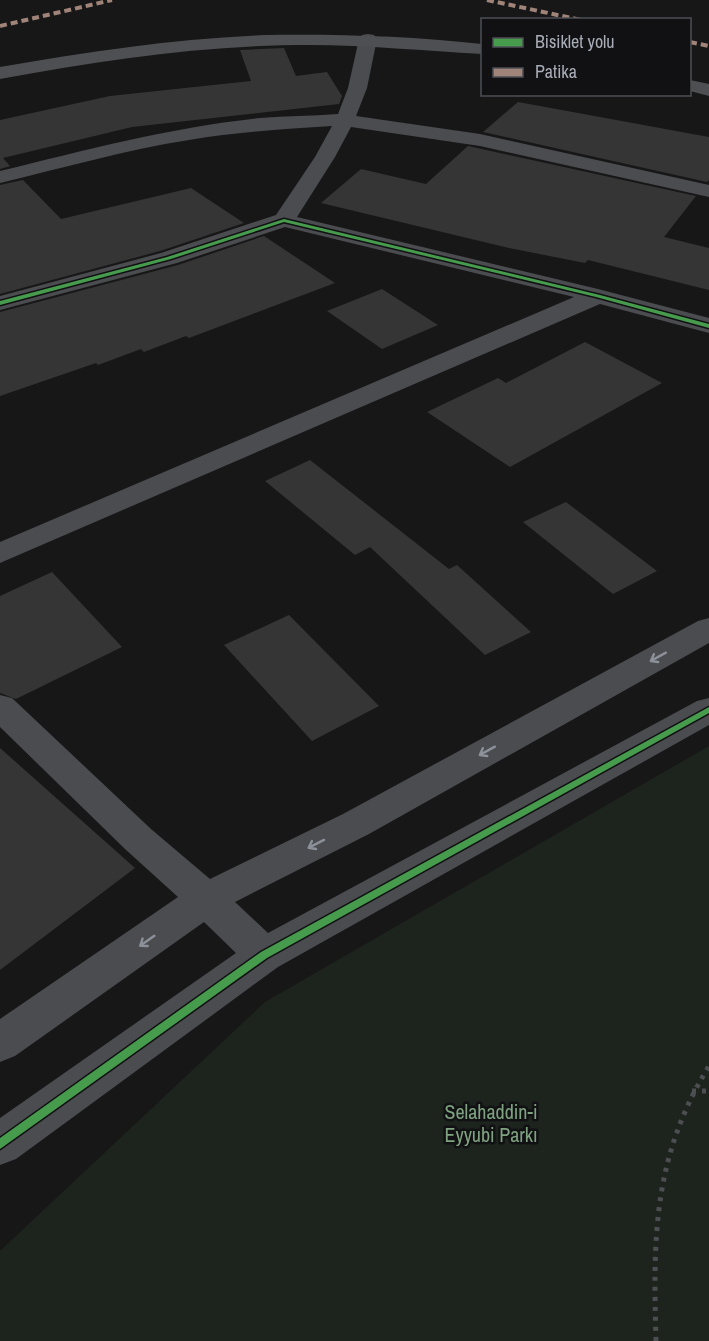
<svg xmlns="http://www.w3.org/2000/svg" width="709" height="1341" font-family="'Archivo Narrow',sans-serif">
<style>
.green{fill:#1d241e}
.building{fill:#353536}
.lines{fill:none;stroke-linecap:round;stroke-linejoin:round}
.path{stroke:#4d4e52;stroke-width:5;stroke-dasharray:4 6;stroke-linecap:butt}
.minor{fill:#4b4c50;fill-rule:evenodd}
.major{fill:#4d4f52;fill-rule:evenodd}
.quiet{stroke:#a18479;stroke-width:4;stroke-dasharray:7 4;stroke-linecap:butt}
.cycleway-casing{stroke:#111113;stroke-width:3}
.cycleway{fill:#469c4c;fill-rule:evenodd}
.oneway{stroke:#8c9099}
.labels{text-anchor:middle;stroke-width:5;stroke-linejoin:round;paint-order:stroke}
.near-park-label{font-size:20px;fill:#7fa381;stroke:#111113}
</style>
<rect width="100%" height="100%" fill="#171717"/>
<path class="green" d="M709,746V1341H0V1251L265,1002Z"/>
<path class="building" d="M284,48L296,76L327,72L342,96L339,104L132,127L3,158L10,166L0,169V120L110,96L251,81L240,50Z
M518,102L709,137V180L707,182L483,132Z
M468,146L696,196L664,237L709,248V290L588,260L585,263L509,248L321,203L361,169L426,184Z
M23,180L61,219L191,188L244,223L160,251L0,294V185Z
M264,236L335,283L189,338L186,336L144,352L141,349L98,365L96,363L0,396V312L178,265Z
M382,289L438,325L382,349L327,311Z
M585,342L662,383L510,467L427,412L498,378L506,383Z
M310,460L449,569L457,565L531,632L485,655L370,547L355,555L265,481Z
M566,502L657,571L613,594L523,522Z
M52,572L122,647L16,699L0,693V596Z
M289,615L379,706L312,741L224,645Z
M0,748L135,868L0,970Z"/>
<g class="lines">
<path class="path" d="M692,1091H709
M656,1341C653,1238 653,1157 709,1066"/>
<path class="minor" d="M368,34L374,35L377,39L367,88L356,116L480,134L709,185V197L480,146L351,127L335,157L297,217L598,289L709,318V333L600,304L0,563V542L574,297L285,227L177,263L0,310V296L161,253L276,215L315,157L332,126C284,129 237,132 189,140C125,150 63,168 0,183V171C86,150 172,127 260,118C286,116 312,116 338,114L348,88L359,39L362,35Z
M709,618V643L369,834L235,902L268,933L697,701L709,698V725L278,967L16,1159L0,1165V1118L236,953L204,922L15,1056L0,1062V1019L178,897L125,849L0,727V695L12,698L151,829L210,879L343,814L698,621Z"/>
<path class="major" d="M265,35C338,34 410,36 482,44V54C425,51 367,45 309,45C202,45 104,60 0,79V67C91,51 173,39 265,35Z
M690,80L709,84V96L690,91Z"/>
<path class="quiet" d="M487,0L581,20
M0,26L112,0
M690,42L709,46"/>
<g class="cycleway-casing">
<path id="cycleway" d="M284,219L600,295L709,324V328L596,297L284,222L171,259L0,305V301L167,257Z
M709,707V713L267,958L0,1149V1138L261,952Z"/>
</g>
<use href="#cycleway" class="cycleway"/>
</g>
<defs><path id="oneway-shaft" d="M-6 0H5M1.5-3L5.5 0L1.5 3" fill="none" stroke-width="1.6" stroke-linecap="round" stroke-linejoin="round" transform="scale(1.5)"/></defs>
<g class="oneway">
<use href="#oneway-shaft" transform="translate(658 657) rotate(151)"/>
<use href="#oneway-shaft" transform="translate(487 751) rotate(151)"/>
<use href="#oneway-shaft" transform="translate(316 844) rotate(153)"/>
<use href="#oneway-shaft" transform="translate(147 941) rotate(145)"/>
</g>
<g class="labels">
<g class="near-park-label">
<text x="491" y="1119">Selahaddin-i<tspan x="491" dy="23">Eyyubi Parkı</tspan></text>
</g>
</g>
<rect x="481" y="18" width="210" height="78" fill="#111113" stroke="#4d4f55" stroke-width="1.5"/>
<rect x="493" y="38" width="30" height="9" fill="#469c4c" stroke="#4d4f55" stroke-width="1.5"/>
<text x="535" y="48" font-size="18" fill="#a8adb8">Bisiklet yolu</text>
<rect x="493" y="68" width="30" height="9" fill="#a18479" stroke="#4d4f55" stroke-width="1.5"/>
<text x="535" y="78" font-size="18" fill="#a8adb8">Patika</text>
</svg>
